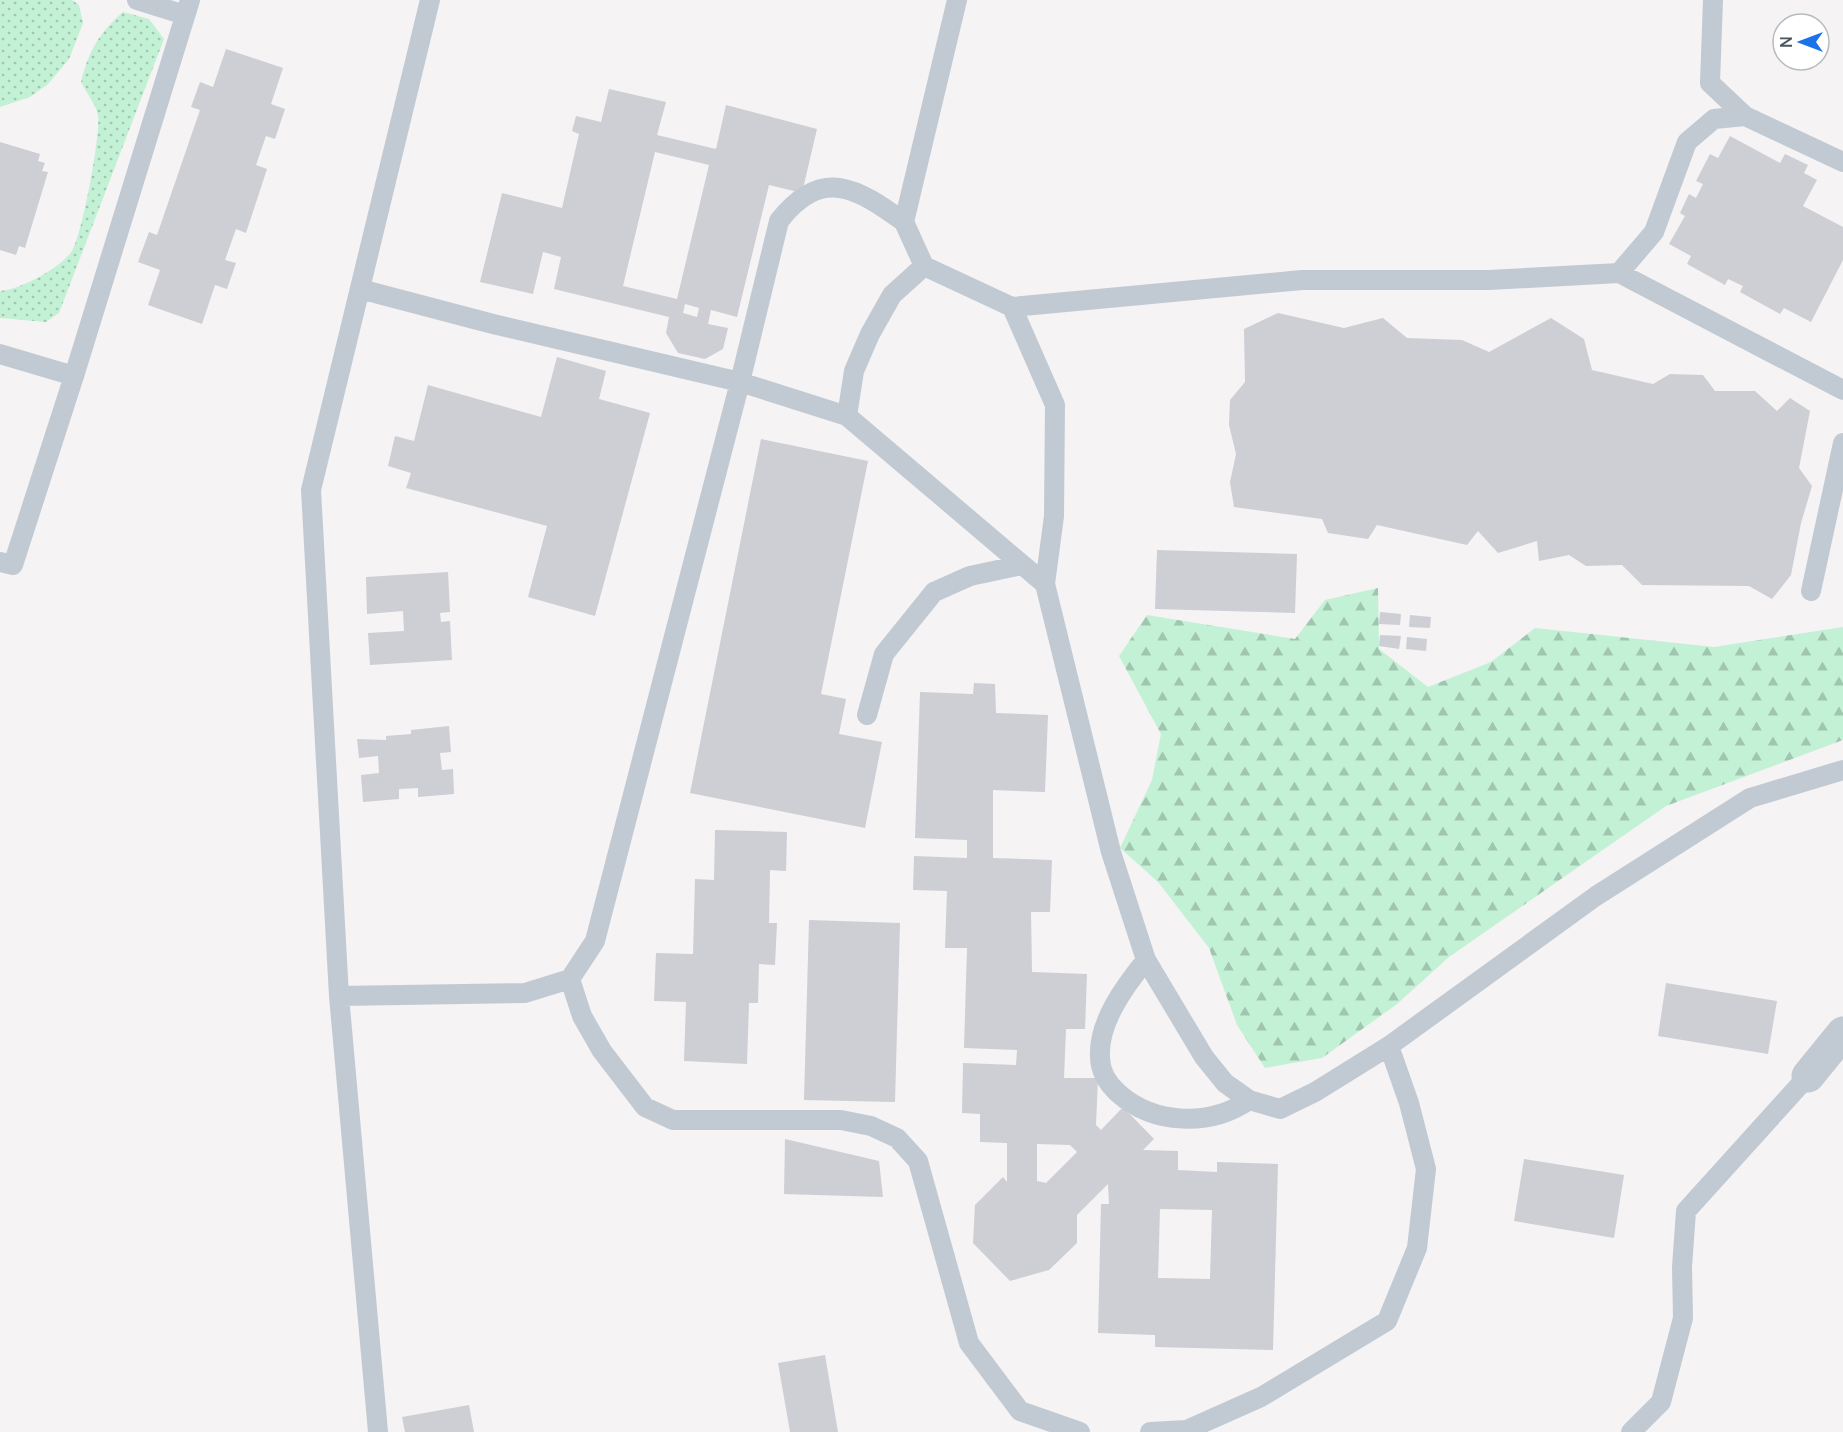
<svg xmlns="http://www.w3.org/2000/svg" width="1843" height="1432" font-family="Manrope,sans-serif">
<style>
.grass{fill:url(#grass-dots)}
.forest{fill:url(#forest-firs)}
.building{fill:#cdcfd5;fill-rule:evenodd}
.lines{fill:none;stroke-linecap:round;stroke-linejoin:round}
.lane{stroke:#c1cad2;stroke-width:20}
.street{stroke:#c1cad2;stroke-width:33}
</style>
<defs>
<pattern id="grass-dots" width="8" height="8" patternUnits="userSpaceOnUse" patternTransform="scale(1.5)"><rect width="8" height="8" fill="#c3f1d5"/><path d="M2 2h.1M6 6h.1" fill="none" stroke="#a0c6b0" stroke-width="1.8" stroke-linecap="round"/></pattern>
<pattern id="forest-firs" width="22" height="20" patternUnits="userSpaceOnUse" patternTransform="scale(1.5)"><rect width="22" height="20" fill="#c3f1d5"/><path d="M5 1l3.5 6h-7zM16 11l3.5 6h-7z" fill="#a0c6b0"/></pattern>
</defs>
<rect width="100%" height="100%" fill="#f5f3f3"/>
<path class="grass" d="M0,0H72L79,5L83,23L69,59L48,84L30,97L0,107Z
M123,12L149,19L164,39L59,313L46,322L0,318V291C19,290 61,268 72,251C82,236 101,134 98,115C96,105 86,92 81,82C89,51 98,34 123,12Z"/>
<path class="forest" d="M1378,588L1379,649L1428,687L1491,662L1535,628L1714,647L1843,627V740L1666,806L1449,957L1397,1004L1322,1058L1265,1068L1237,1025L1209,948L1158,882L1120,848L1152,780L1161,734L1119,656L1147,615L1295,639L1325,600Z"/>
<path class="building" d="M226,49L283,68L271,104L285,109L275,139L266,136L256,165L267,169L246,233L236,229L225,260L236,263L227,289L215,285L202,324L148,305L160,270L138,262L149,232L157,235L200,110L191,107L200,82L213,87Z
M609,89L666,102L657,135L716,149L726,105L817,129L802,193L769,185L737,317L711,310L708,324L728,328L723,349L705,359L678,353L666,333L669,317L554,289L561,257L543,252L533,294L480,282L502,193L562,208L579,134L572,131L576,116L601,122ZM655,152L709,165L677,299L623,286ZM685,304L699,308L697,317L683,313Z
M1730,136L1780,163L1785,154L1808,165L1804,173L1817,180L1803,206L1843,227V260L1811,322L1784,308L1780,314L1740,292L1743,286L1728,279L1725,285L1687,264L1691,256L1669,244L1685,216L1680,213L1689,194L1696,198L1703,184L1696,181L1710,154L1718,158Z
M0,142L40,154L38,161L45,163L42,171L48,172L25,248L19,246L16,255L0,250Z
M1278,313L1344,328L1383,318L1407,338L1462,340L1489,352L1551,318L1584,339L1592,370L1653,384L1670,374L1703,375L1715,391H1755L1777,411L1790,398L1810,411L1799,468L1812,486L1801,523L1791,575L1772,599L1749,586L1642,585L1622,565L1586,566L1569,555L1539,561L1537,541L1498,553L1478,531L1467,545L1377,525L1368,539L1328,533L1322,519L1234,507L1230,482L1236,454L1229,425L1230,400L1245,382L1244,329Z
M557,357L606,371L599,399L650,413L595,616L528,597L547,526L406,488L411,473L388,466L395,436L414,441L428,385L541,417Z
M761,439L868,461L821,694L846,699L839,734L882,742L865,828L690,793Z
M1157,550L1297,554L1295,613L1155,609Z
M448,572L450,612L440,613L441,622L450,621L452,660L370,665L368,633L404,631L403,611L367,614L366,577Z
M1380,612L1401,614L1400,625L1379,624Z
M1410,615L1431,617L1430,628L1409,627Z
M1380,635L1401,636L1399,649L1379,646Z
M1407,637L1427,639L1426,651L1406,649Z
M974,683L995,684L996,713L1048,715L1045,792L993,790V858L1052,860L1050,912H1031L1032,972L1087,974L1085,1029H1066L1064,1078H1098L1096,1125L1101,1130L1123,1107L1154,1139L1143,1150L1178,1151V1170L1217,1172V1162L1278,1164L1273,1350L1155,1347V1335L1098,1333L1101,1204H1109L1108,1184L1077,1215V1243L1049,1270L1010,1281L973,1243L975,1205L1003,1177L1007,1182V1143L980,1142V1114L962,1113L963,1063L1016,1065L1017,1050L964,1048L967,948H945L947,891L913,890L914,856L967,858V840L915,838L920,692L973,694ZM1037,1144L1070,1145L1077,1152L1046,1183L1037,1181ZM1160,1209L1212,1210L1210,1279L1158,1278Z
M449,726L451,752L440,753L442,770L453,769L454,794L418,797V788L399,789V799L363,802L361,775L379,773L378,756L359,758L357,739L386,740V736L411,734V730Z
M715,830L787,832L786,871L770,870L769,923H777L775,965L759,964L758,1003H749L747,1064L684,1061L686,1002L654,1001L656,953L693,954L695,879L714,880Z
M809,920L900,923L895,1102L804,1100Z
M1666,983L1777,1001L1768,1054L1658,1036Z
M785,1139L879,1161L883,1197L784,1194Z
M1524,1159L1624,1175L1614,1238L1514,1221Z
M825,1355L838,1432H790L778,1363Z
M469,1405L474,1432H405L402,1417Z"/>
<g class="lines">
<path class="lane" d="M137,0L185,15
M957,0L904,222L924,266L1012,307L1055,405L1054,516L1045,584
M1713,0L1710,83L1745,116
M1619,273L1654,232L1687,142L1714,119L1745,116L1843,162
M360,289L493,324L740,382L847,416L1045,584L1111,852L1146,960L1204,1057L1225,1083L1249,1100L1280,1109L1315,1092L1389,1046L1596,896L1750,798L1843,770
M1012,307L1302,280H1489L1619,273L1843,390
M0,354L74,376L190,0
M847,416L854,371L870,334L892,295L924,266
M0,562L13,565L74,376
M1811,591L1843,443
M867,715L884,654L934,592L970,576L1022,565
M1146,960C1125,986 1098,1022 1100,1057C1100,1071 1108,1084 1118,1093C1154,1125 1210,1127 1249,1100
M570,979L582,1016L602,1051L645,1107L673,1120H841L871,1126L897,1138L918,1161L969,1343L1020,1411L1080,1432
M339,996L311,490L430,0
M378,1432L339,996L525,993L570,979L595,941L740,382L779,221C822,166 857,188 904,222
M1150,1432L1187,1430L1261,1397L1387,1321L1417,1248L1426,1169L1409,1103L1389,1046
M1631,1432L1661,1402L1683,1318L1682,1267L1686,1211L1808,1076"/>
<path class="street" d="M1808,1076L1843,1033"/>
</g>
<g transform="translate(1801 42) rotate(270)"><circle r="28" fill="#ffffff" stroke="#b7bbc0" stroke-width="1.5"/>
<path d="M0-4.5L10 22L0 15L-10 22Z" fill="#1a73e8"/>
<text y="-9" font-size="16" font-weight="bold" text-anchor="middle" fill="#4a5661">N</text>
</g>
</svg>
